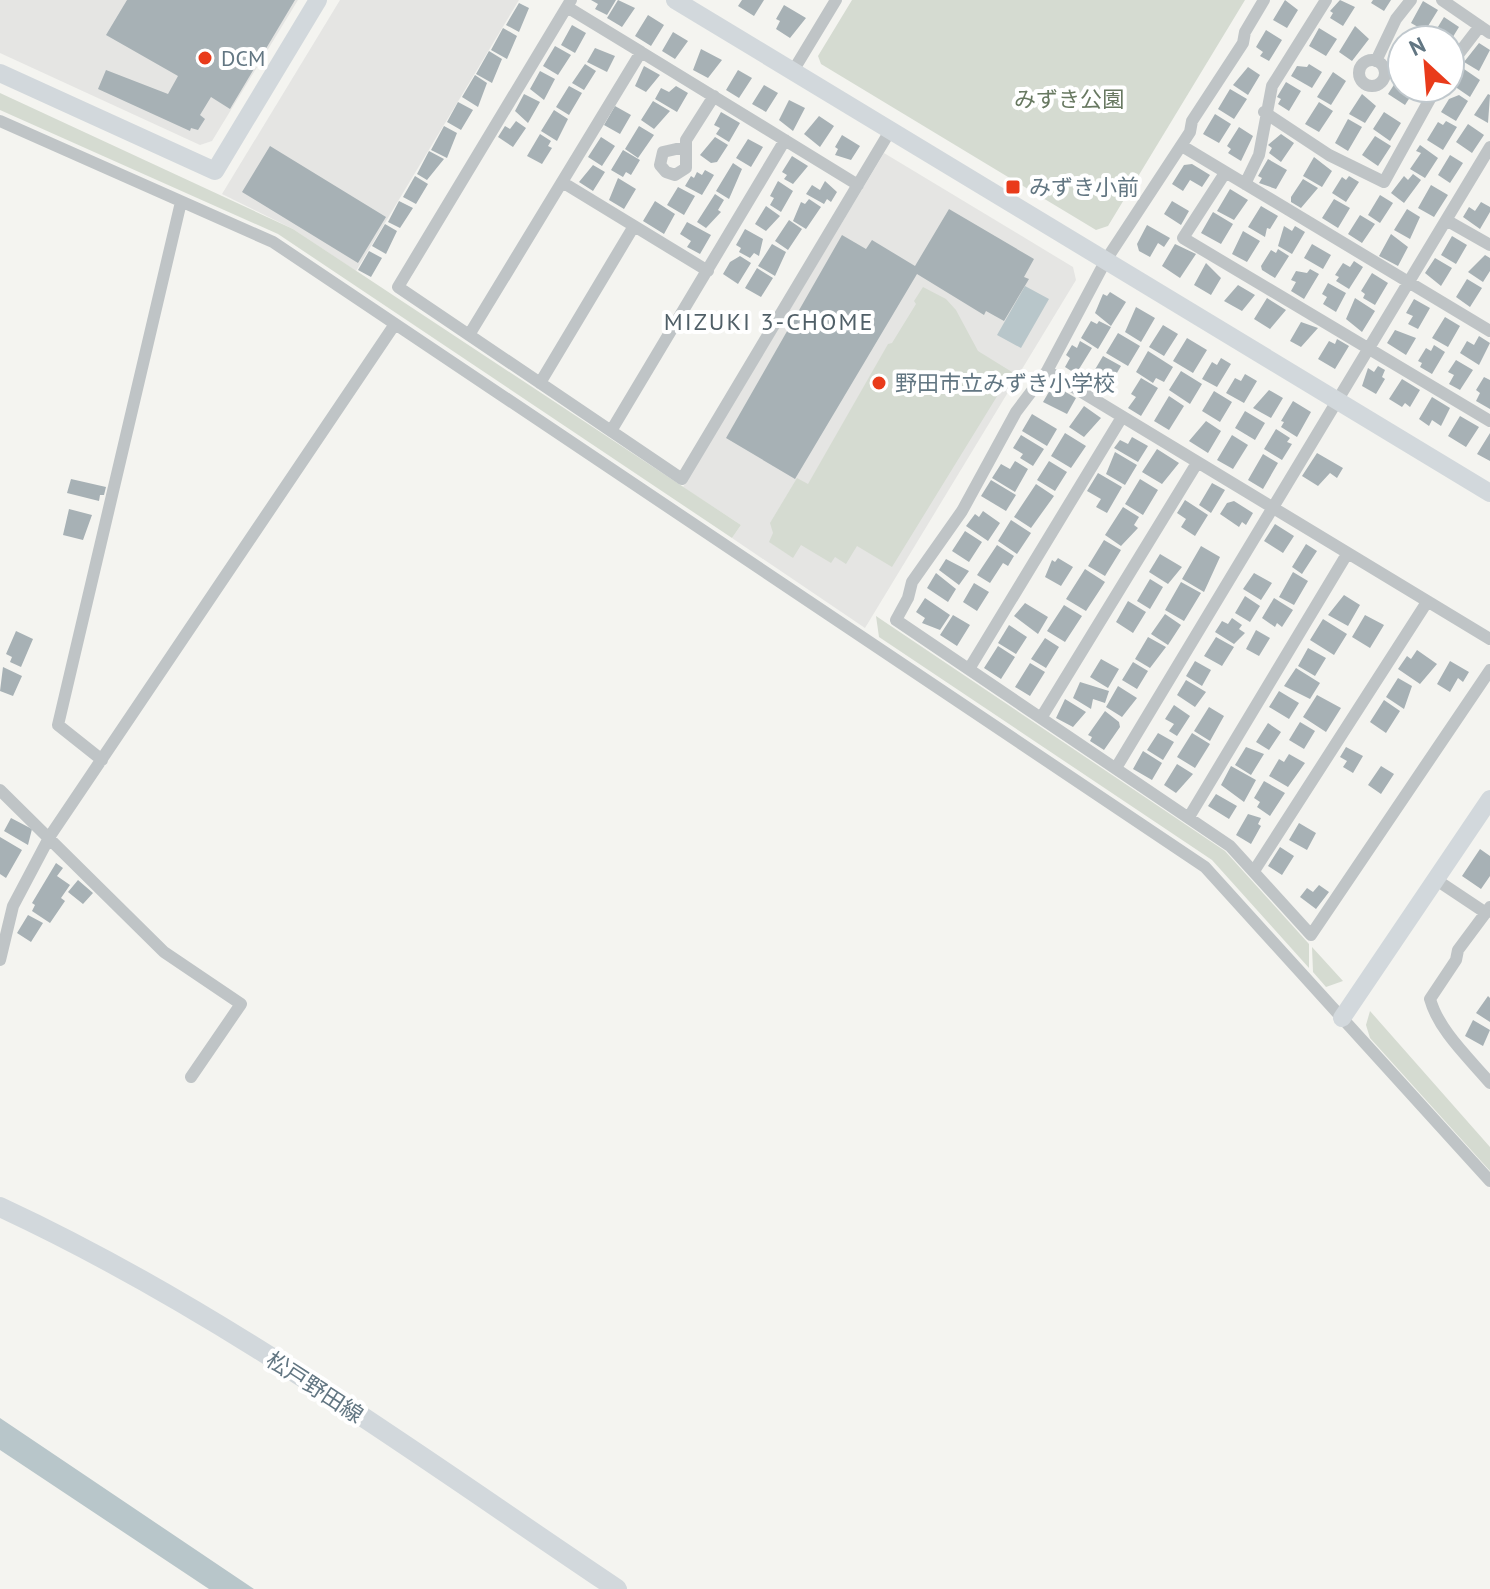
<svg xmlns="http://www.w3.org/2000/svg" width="1490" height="1589" font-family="'PT Sans','Noto Sans JP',sans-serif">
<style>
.built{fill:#e5e5e3}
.green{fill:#d5dbd1}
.water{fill:#b8c6ca}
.building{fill:#a7b1b5}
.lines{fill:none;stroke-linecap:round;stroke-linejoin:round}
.street{stroke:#bfc4c6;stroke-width:12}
.secondary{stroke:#d2d8dc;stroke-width:18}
.primary{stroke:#d2d8dc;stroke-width:20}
.poi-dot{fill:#e93b1b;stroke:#fff;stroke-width:3}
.labels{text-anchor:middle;stroke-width:8;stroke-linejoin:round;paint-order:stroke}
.poi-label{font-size:22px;fill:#627682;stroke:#fff;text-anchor:start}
.park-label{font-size:22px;fill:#687961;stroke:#fff}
.street-label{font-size:22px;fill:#627682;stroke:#fff}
.neighbourhood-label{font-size:24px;letter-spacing:2px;fill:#505f67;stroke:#fff}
</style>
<rect width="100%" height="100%" fill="#f4f4f0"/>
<path class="built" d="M0,0H298L212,141L200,145L0,53Z
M340,0H519L356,271L293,229L222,194Z
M884,153L1073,267L1076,280L865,628L732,538L741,525L683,487Z"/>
<path class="green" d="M852,0H1245L1108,226L1096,230L821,64L818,56Z
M0,93L293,229L741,525L732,538L278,234L0,110Z
M923,287L946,299L956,310L978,351L1012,372L892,567L857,546L846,564L835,557L831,563L801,545L793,558L769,542L773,533L770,523L797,478L808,484L888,344L892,343L916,304L914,301Z
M876,616L1225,851L1309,944V968L1212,860L879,637Z
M1312,947L1343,981L1326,987L1313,972Z
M1370,1011L1490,1147V1171L1370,1038L1366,1025Z"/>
<path class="water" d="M1025,286L1049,299L1021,348L997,335Z
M0,1418L254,1589H209L0,1450Z"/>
<path class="building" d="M127,0H295L230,109L211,97L200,115L205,119L198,130L191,128L190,131L98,89L106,70L168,94L178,76L106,35Z
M591,0H616L607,15L595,9L598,4Z
M618,0L635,8L622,27L607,18Z
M742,0H764L754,16L738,6Z
M1285,0L1298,10L1287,28L1273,20Z
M1340,0L1355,7L1343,26L1330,18L1333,13L1330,11Z
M1373,0H1391L1384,11L1371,3Z
M1423,1L1438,10L1425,31L1411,23Z
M519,3L529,8L519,32L506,25Z
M784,5L806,18L790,38L776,29L780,21L776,19Z
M648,15L664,25L651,46L635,36Z
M1444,17L1459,27L1451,40L1433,35Z
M572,25L586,33L575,53L561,45Z
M1355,26L1369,39L1352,61L1339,52Z
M503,28L517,36L507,59L491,50Z
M1319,28L1337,39L1326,56L1309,46Z
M1266,30L1282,40L1269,61L1260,56L1263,52L1256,47Z
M673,32L688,41L675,59L662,51Z
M1400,36L1406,40H1402V64L1391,58Z
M1479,43L1490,50L1479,71L1464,62Z
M555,46L571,55L558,75L543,66Z
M595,48L615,56L607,72L587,62Z
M701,49L722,60L708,78L693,70Z
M489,51L502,59L492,83L476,74Z
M585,64L596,71L584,90L572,83Z
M1309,64L1322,72L1312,88L1291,76L1297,66L1307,67Z
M644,66L660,75L646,92L635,86Z
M1248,67L1260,75L1248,95L1233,85Z
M1464,69L1480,80L1470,97L1454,86Z
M738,70L752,78L739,98L726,90Z
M540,71L555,79L544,100L530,89Z
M1333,72L1346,81L1331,105L1317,97Z
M475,75L487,83L478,107L462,97Z
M1399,77L1402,88H1416L1405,105L1388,94Z
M1286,82L1301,91L1289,111L1278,104L1281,99L1277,97Z
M764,85L778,93L766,112L752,104Z
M569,86L582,93L569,115L556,107Z
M676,86L688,93L677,112L655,99L661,88L669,92Z
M1230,89L1247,99L1234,119L1218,109Z
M524,94L540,102L528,123L515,111Z
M1362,94L1376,106L1365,123L1349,114Z
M1488,94L1490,95L1488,123L1474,115Z
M1459,95L1468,101L1456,121L1441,112L1449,99Z
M789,100L805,108L793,131L779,120Z
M653,101L670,111L654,129L641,120Z
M458,102L473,110L461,130L447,122Z
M1319,102L1333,111L1319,132L1305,124Z
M615,106L631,115L620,134L604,125Z
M554,110L568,119L557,141L541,131Z
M721,112L740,123L729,142L716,134L720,128L714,125Z
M1384,112L1401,123L1390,141L1373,129Z
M1215,114L1231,124L1219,143L1203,134Z
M819,116L834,126L820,147L804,134Z
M1348,119L1362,127L1348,151L1335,143Z
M516,121L526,128L513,147L498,137L505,126L510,129Z
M1446,121L1457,127L1443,150L1427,140L1438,122L1443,125Z
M1468,124L1484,135L1472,153L1456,142Z
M444,126L457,133L447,158L431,150Z
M639,126L654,135L638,158L625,149Z
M1239,127L1253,136L1241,161L1228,153L1231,149L1227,146Z
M540,134L551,141L548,146L552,148L542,164L527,156Z
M1281,134L1294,143L1281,162L1269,153L1272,148L1268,145Z
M842,135L860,146L851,160L835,155L838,149L835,147Z
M1375,136L1391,146L1378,166L1362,155Z
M601,137L615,146L602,166L588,157Z
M715,137L728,145L717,162L711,163L700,155Z
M748,139L763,147L751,167L736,158Z
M1420,145L1438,158L1425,178L1410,169L1421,153L1416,151Z
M270,146L386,217L358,263L242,192Z
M623,150L640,160L631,175L626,172L623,177L611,170Z
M429,151L444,159L427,180L417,174Z
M1450,155L1463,163L1450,183L1438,175Z
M792,156L808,166L793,184L784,179L787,175L782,172Z
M1314,157L1332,171L1322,187L1303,176Z
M1268,159L1287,170L1276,189L1259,183L1262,178L1258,176Z
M733,163L742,169L729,199L716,191Z
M1192,164L1210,175L1202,187L1190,180L1183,191L1172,184L1184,165Z
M593,165L605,172L593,191L579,182Z
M705,170L714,175L702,195L685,186L691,176L694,178L697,172L702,175Z
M1413,174L1421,180L1404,203L1391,193L1404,176L1408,180Z
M415,176L428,184L416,204L403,197Z
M1349,176L1359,182L1346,202L1332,193L1342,177L1346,180Z
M618,178L636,189L624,209L609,200Z
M1303,179L1318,188L1301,208L1291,202V197Z
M778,181L793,191L781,212L770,205L774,198L770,196Z
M825,181L837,192L831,202L827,199L824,204L806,194L812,185L820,190Z
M1431,185L1448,195L1434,217L1418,208Z
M678,187L695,196L684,215L667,205Z
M1230,189L1248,200L1234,220L1217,211Z
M715,194L724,200L718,210L721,212L706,228L697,222Z
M1380,195L1393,203L1380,223L1368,215Z
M809,199L821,207L806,229L793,221L801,202L805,204Z
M1334,199L1350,208L1338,228L1322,218Z
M399,201L413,208L400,228L388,222Z
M655,201L675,214L664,234L643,221Z
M1172,201L1189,211L1181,225L1164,214Z
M1481,202L1490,207V212L1480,229L1463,217L1469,207L1475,211Z
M766,206L780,216L766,231L755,224Z
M1261,206L1278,216L1270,229L1267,228L1265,237L1248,227Z
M949,209L1034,259L1024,277L1029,279L1004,321L986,311L984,315L917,274L795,479L726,438L842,235L866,249L872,240L915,266Z
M1407,209L1420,217L1410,239L1394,230Z
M1213,212L1233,224L1221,244L1201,233Z
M1360,215L1375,224L1362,243L1348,234Z
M789,220L802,229L788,250L775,241Z
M687,222L711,235L700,254L687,247L691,241L680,234Z
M385,224L397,231L386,254L372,246Z
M1147,225L1170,238L1164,247L1158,243L1150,257L1139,251L1137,244Z
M1284,226L1292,231L1295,226L1305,232L1292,254L1278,246Z
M745,229L763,239L759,256L754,253L750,258L739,252L741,248L736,245Z
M1243,231L1260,241L1247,262L1232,254Z
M1391,234L1408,247L1398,266L1379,256Z
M1452,236L1467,245L1456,264L1441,255Z
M772,244L786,252L775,276L758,266Z
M1175,244L1196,254L1180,278L1162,266Z
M1312,244L1331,255L1323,269L1304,258Z
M1278,249L1289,256L1275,278L1262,270L1261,266L1271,250L1276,253Z
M369,251L382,258L371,277L358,270Z
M1485,255L1490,258V271L1483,282L1468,272Z
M740,256L751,263L738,284L723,274L730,262Z
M1435,258L1452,268L1441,286L1425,273Z
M1354,261L1363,267L1349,289L1336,281L1339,277L1335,275L1343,263L1350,267Z
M1206,263L1221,278L1211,295L1194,285Z
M757,268L773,278L761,297L745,288Z
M1310,269L1319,274L1304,299L1291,291L1296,282L1291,280L1296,271L1307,273Z
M1372,273L1388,283L1375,305L1363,298L1365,294L1361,291Z
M1467,279L1482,288L1470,307L1456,297Z
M1328,283L1346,293L1336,312L1323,304L1327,297L1322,294Z
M1238,285L1255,295L1242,311L1224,301Z
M1110,292L1126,302L1111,326L1095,313L1103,294L1107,296Z
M1267,298L1286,310L1270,329L1254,319Z
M1355,298L1375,311L1362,332L1346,319Z
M1414,299L1430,308L1418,329L1408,324L1413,316L1406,313Z
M1136,307L1155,318L1141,342L1125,332Z
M1445,317L1460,326L1448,347L1432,338Z
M1091,321L1097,324L1099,321L1111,327L1098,349L1081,338Z
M1301,322L1318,328L1301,347L1290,341Z
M1163,325L1178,334L1164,356L1149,347Z
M1395,330L1416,338L1406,355L1387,343Z
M1118,333L1140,346L1128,366L1106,353Z
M1479,336L1490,343L1479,365L1460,353L1467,341L1474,345Z
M1187,338L1207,350L1193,373L1173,361Z
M1337,339L1349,346L1335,369L1318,359L1329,341L1335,344Z
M1080,341L1092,348L1076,374L1065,367L1070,358L1066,355L1072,345L1077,348Z
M1434,345L1445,352L1432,374L1420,367L1422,363L1418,361L1426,348L1431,351Z
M1148,351L1173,367L1164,382L1156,378L1153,383L1136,372Z
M1103,356L1121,366L1105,393L1087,383Z
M1221,358L1231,364L1217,387L1202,379L1212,362L1217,365Z
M1456,360L1473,370L1460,390L1449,384L1454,375L1448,372Z
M1378,366L1385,370L1382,377L1385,379L1376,394L1362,386L1368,368L1374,372Z
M1181,371L1202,384L1190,404L1169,390Z
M1245,374L1257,381L1244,403L1226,393L1235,378L1241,381Z
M1484,377L1490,380V409L1476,401L1480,393L1476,390Z
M1141,378L1158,388L1141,416L1128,408L1136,397L1131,394Z
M1402,379L1420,390L1410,407L1405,403L1402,407L1389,399Z
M1057,387L1076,398L1067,414L1043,402L1050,390L1054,392Z
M1269,390L1283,398L1271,418L1253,408Z
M1214,391L1232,402L1220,422L1202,411Z
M1169,396L1184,406L1169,430L1154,421Z
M1432,397L1450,408L1441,426L1432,420L1429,426L1419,419Z
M1293,401L1311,412L1297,437L1281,427L1284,422L1281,421Z
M1084,406L1101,418L1084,437L1069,427Z
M1245,411L1265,423L1255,440L1235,428Z
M1032,414L1057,429L1047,446L1022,431Z
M1460,416L1479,427L1466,447L1448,436Z
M1206,421L1221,431L1208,453L1189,441Z
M1276,429L1290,438L1287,442L1292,444L1282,460L1264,449Z
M1065,433L1086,446L1071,468L1051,456Z
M1490,433V461L1477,454Z
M1021,435L1044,449L1033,466L1020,458L1023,454L1013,448Z
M1232,435L1248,445L1233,469L1217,460Z
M1132,437L1148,446L1138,462L1114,448L1120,440L1128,444Z
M1157,449L1179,463L1162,484L1142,472Z
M1115,452L1137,465L1125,485L1106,474Z
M1317,453L1343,468L1337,478L1330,473L1318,486L1302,476Z
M1263,454L1278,463L1263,489L1248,480Z
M1015,461L1028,469L1015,492L992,478L1001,464L1010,469Z
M1049,461L1067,472L1055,491L1037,480Z
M1098,473L1122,487L1107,513L1096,507L1101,499L1087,491Z
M71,479L106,487L104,495H100L99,501L67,493Z
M1140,479L1158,490L1143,515L1125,504Z
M991,480L1016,495L1006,511L981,496Z
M1212,483L1225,490L1211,513L1199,505Z
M1036,484L1054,496L1031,528L1014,517Z
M1185,500L1208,515L1195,536L1181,527L1186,519L1177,513Z
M1234,501L1253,513L1246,525L1242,522L1239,527L1220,514L1227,503Z
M1123,507L1139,517L1134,525L1138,528L1121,546L1105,535Z
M69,509L92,515L83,540L63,535Z
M983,511L1000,523L988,541L966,526L975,514L979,517Z
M1011,520L1031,533L1017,554L998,541Z
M1275,524L1294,536L1283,553L1264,541Z
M965,531L982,542L969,562L952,551Z
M1104,540L1121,550L1105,576L1088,566Z
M1306,544L1317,551L1302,574L1292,567Z
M997,545L1014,556L1008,566L1003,563L990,583L977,575Z
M1201,546L1220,557L1204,592L1182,579Z
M1160,554L1182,567L1168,584L1149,572Z
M1058,558L1073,567L1061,586L1045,577L1052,560L1055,562Z
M946,559L969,571L959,585L939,570Z
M1085,569L1105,582L1086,611L1066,599Z
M1293,572L1308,581L1294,605L1279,597Z
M936,573L956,589L948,602L927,588Z
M1254,573L1272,583L1261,600L1243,589Z
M1150,579L1163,587L1150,609L1137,601Z
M1181,582L1201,593L1184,621L1165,610Z
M974,583L989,592L977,611L963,602Z
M1344,595L1360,605L1348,626L1328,615Z
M1245,596L1260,606L1250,622L1235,613Z
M925,598L950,615L940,630L922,623L925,618L916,612Z
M1274,598L1293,610L1282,627L1277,623L1275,627L1262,618Z
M1128,601L1146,612L1133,633L1116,622Z
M1025,603L1048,617L1038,634L1014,616Z
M1064,605L1082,616L1065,642L1047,631Z
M1165,614L1181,625L1168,645L1151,634Z
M953,615L970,625L957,646L940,635Z
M1365,615L1384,625L1370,648L1352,637Z
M1232,618L1242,625L1239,629L1245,633L1234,644L1215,632L1222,621L1228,624Z
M1323,619L1347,634L1334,655L1310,640Z
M1009,625L1027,637L1016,654L998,643Z
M1256,630L1270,638L1259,656L1246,649Z
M16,631L33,639L21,667L10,662L12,657L6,654Z
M1148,637L1166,647L1150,668L1135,659Z
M1216,637L1234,647L1222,666L1204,656Z
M1045,638L1059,647L1046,668L1031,659Z
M998,646L1015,657L1001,679L984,668Z
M1308,648L1326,658L1315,676L1298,666Z
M1417,650L1437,664L1420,684L1398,669L1407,656L1411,659Z
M1101,659L1119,669L1108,688L1090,677Z
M1195,661L1211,670L1202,686L1186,676Z
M1450,661L1469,672L1463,682L1458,678L1450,692L1437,684Z
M1133,662L1148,671L1137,689L1122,680Z
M1030,663L1045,672L1030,696L1015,687Z
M3,667L22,676L13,696L0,691Z
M1296,668L1320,683L1310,699L1284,686Z
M1398,678L1412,686L1404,709L1386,697Z
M1186,680L1206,692L1195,707L1177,695Z
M1080,682L1109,691L1105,703L1093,699L1091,709L1073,698Z
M1118,686L1137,698L1122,717L1106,707Z
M1279,691L1299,703L1289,719L1269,707Z
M1317,695L1341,708L1326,732L1303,717Z
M1065,699L1086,712L1073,727L1056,718Z
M1384,700L1400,711L1386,733L1370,722Z
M1174,705L1190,716L1177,736L1169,731L1174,724L1165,719Z
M1209,707L1224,716L1210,741L1194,731Z
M1105,711L1119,722L1120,727L1104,750L1090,741L1092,737L1088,735Z
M1300,722L1315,731L1304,749L1289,740Z
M1268,723L1281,732L1269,750L1256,742Z
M1158,733L1174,742L1163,760L1147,750Z
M1192,733L1210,744L1195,768L1177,757Z
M1246,747L1264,754L1251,775L1235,765Z
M1346,747L1363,756L1353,773L1343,767L1347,761L1340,757Z
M1143,751L1162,763L1152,780L1133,769Z
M1289,754L1305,763L1288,787L1269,776L1279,759L1284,762Z
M1177,764L1193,774L1176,793L1164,785Z
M1231,766L1256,780L1244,802L1221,785Z
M1381,766L1394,774L1381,794L1368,785Z
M1264,781L1285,793L1270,816L1257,807L1260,802L1254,798Z
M1216,794L1237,806L1229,819L1208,806Z
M1248,814L1261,818L1258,824L1261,826L1251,844L1236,835Z
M11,818L32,829L28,845L4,831Z
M1299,823L1316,833L1307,850L1289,840Z
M0,837L22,850L6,878L0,874Z
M1280,847L1294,856L1282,875L1268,866Z
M1480,849L1490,856V876L1481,889L1462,876Z
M56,863L63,868L57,876L70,885L61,898L65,901L50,923L32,911L35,905L32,903Z
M78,880L93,893L83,904L68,892Z
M1319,885L1329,892L1316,909L1300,897L1307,888L1313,892Z
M28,915L43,923L31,942L17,933Z
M1488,996L1490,998V1022L1476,1013Z
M1473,1020L1490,1030L1483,1046L1465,1036Z"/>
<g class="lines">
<path class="street" d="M571,0L398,287L682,479L890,131
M1264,0L1245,32L1243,43L1192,121L1190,132L1106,260L1047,371L1016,412L962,511L912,582L908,598L896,620L1230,846L1311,935L1490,670
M1442,0L1490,33
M567,7L641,52
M1359 73a13 13 0 1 1 26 0a13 13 0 1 1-26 0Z
M1376,61L1396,19L1411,0
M1450,65L1480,26
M793,71L836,0
M1264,112L1329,155L1384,182L1436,88
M0,121L273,242L1205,867L1490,1181
M1182,146L1490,331
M685,147L663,152L660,165L666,172L675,175L686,168V140L714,96
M1225,173L1183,238L1490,421
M562,182L708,271
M1245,184L1259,155L1272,86L1326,0
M1446,220L1490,245
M469,335L641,52L858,185
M1047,371L1490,639
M540,383L634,226
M611,431L785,140
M969,669L1122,417
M1041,718L1197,463
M102,760L58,725L181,202
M1116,768L1490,147
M0,790L164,952L241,1004L191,1077
M1189,817L1347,554
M1254,871L1427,602
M1435,879L1486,913
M1490,907L1458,950L1456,960L1430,999C1439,1031 1469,1058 1490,1083
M0,960L13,906L50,836L395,324"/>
<path class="secondary" d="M675,0L1490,493
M0,73L215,171L318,0
M1342,1018L1490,799"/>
<path class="primary" d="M0,1207C220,1309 417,1455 617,1589"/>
</g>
<g class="poi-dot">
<circle cx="205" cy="58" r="8"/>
<rect x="1005" y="179" width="16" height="16" rx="4"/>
<circle cx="879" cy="383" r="8"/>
</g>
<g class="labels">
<g class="poi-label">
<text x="221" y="66">DCM</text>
<text x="1029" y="195">みずき小前</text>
<text x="895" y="391">野田市立みずき小学校</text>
</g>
<g class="park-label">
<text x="1069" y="107">みずき公園</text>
</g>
<g class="street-label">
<text transform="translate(315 1387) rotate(33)" y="8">松戸野田線</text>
</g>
<g class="neighbourhood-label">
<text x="769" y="330">MIZUKI 3-CHOME</text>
</g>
</g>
<g transform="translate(1426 64) rotate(334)"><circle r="38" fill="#ffffff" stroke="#c0c8cd" stroke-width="2"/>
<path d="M0-6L14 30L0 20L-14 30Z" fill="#e93b1b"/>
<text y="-12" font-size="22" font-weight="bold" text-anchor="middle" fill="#627682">N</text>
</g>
</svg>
